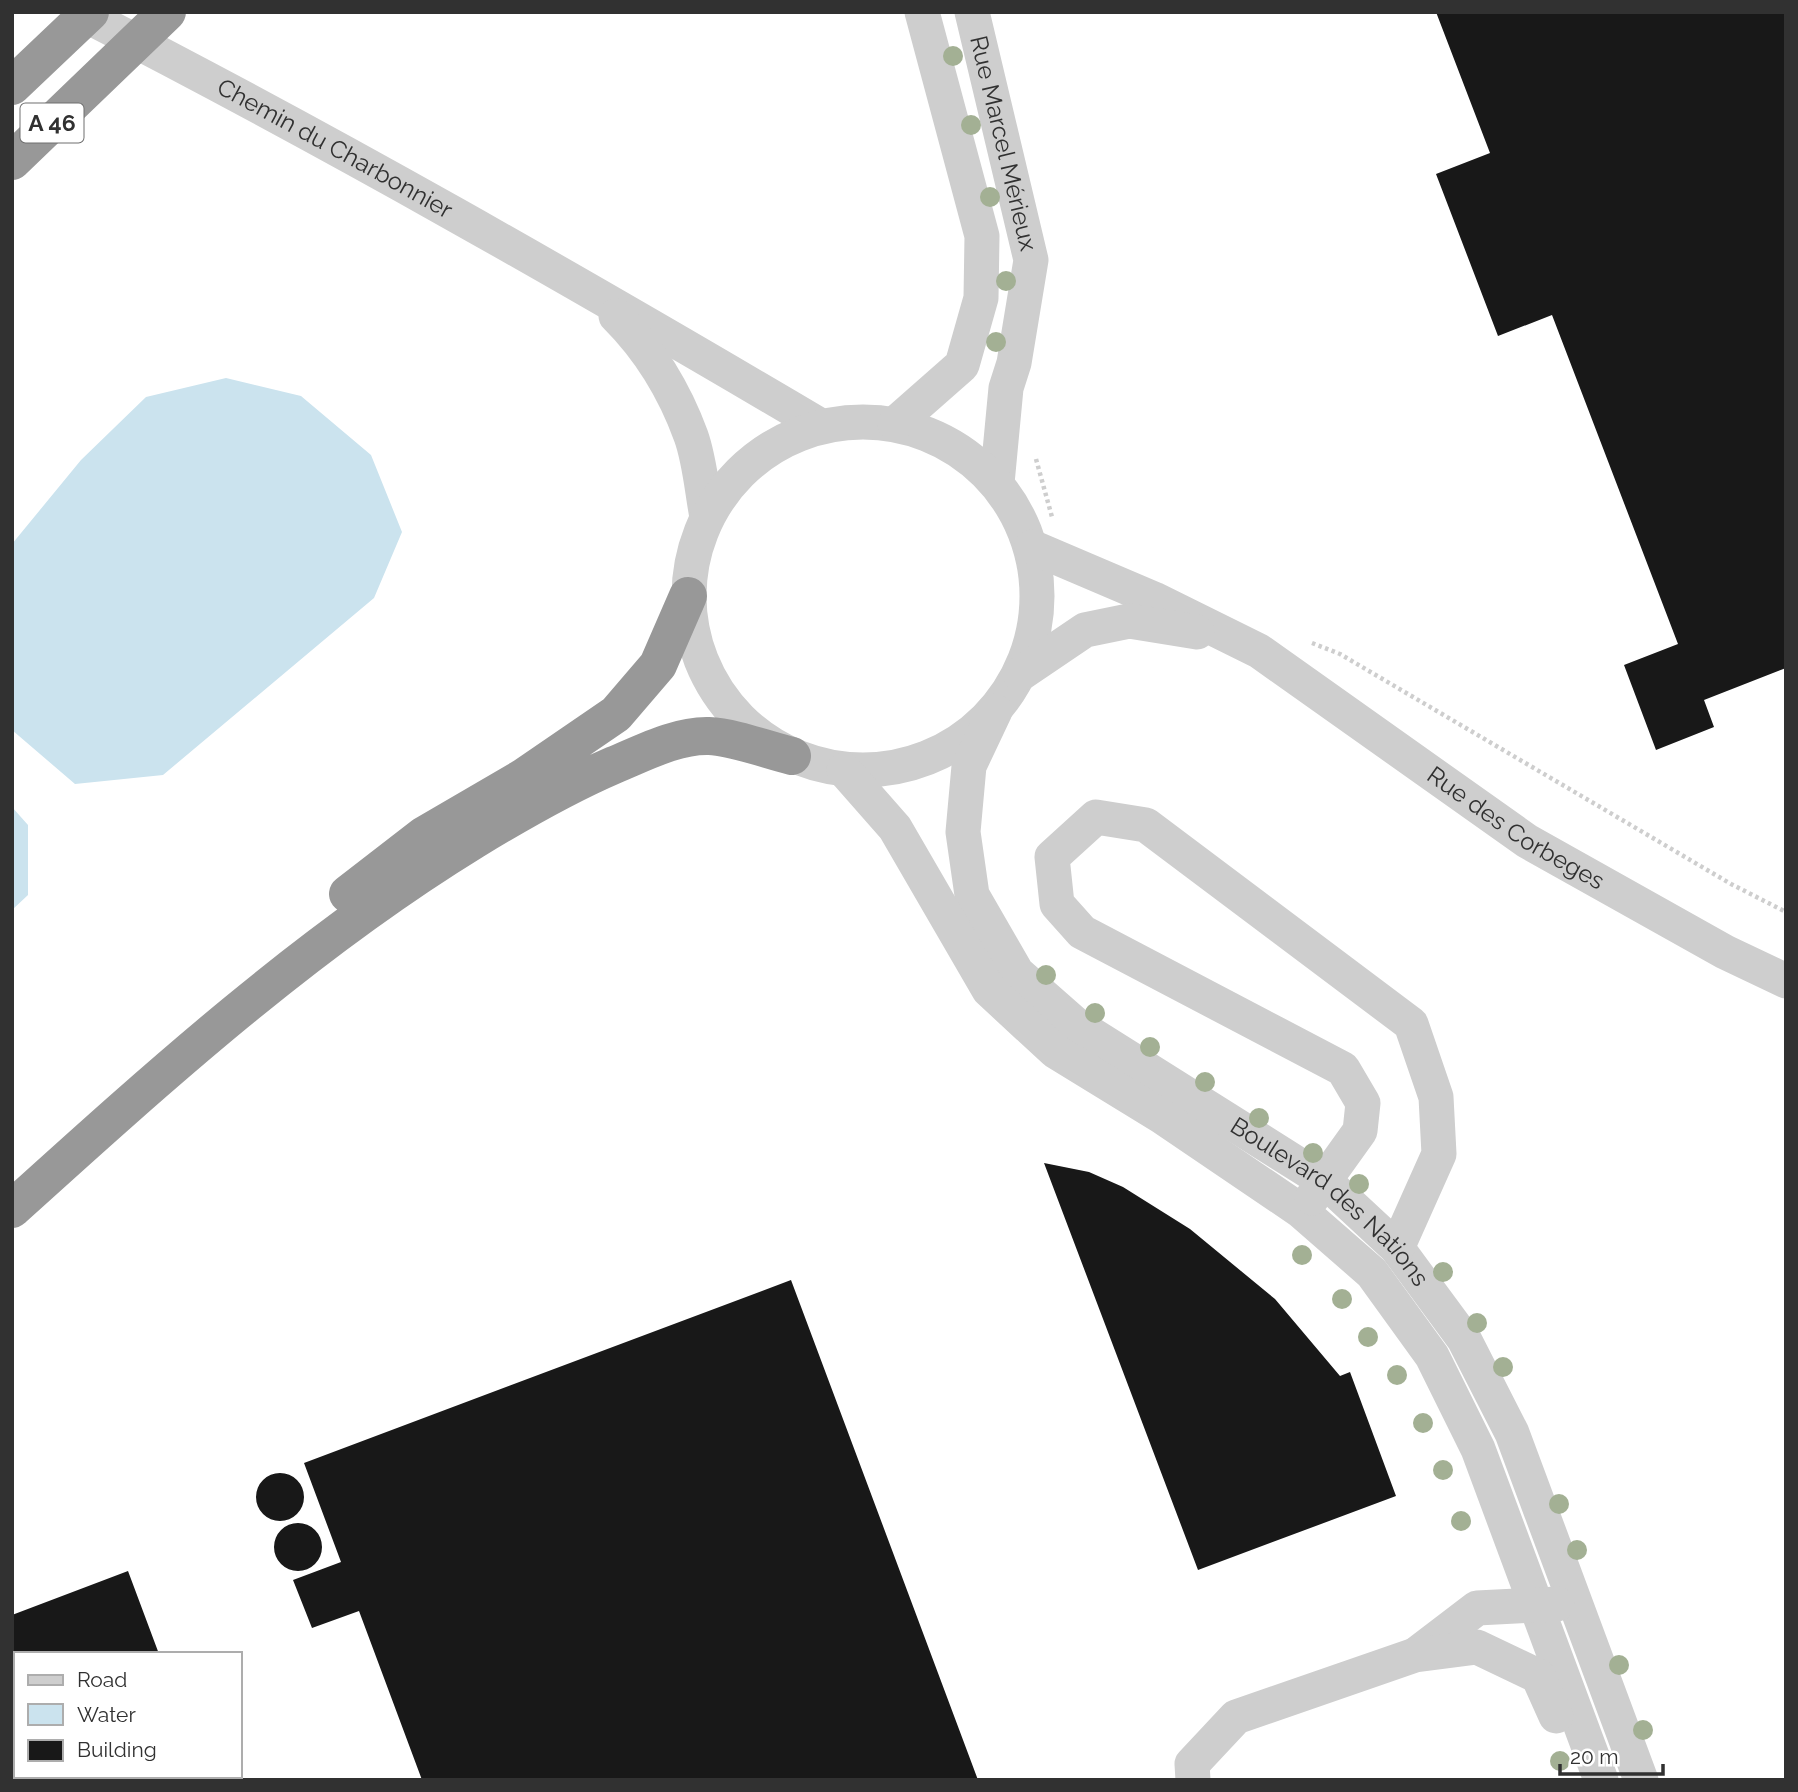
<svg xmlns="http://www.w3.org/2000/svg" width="1798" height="1792" font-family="Raleway,sans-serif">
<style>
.water{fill:#cbe3ee}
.building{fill:#181818}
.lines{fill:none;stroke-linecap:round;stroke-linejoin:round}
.path{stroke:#cecece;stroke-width:4.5;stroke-dasharray:3.5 3.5;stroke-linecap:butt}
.minor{stroke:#cecece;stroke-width:35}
.highway{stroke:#989898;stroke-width:38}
.tree{fill:#a3b094}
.labels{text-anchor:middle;stroke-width:7;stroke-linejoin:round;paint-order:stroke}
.shield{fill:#fff;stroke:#6f6f6f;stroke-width:2}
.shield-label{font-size:23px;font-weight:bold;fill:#313131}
.street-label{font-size:24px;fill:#313131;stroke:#fff}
</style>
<rect width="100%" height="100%" fill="#fff"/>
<path class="water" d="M226,378L301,396L371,455L402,532L374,598L163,775L75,784L12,730V544L81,460L146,397Z
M12,807L28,825V895L12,910Z"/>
<path class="building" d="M1436,12H1786V668L1704,700L1714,727L1656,750L1624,665L1678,644L1552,315L1498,336L1436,174L1490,153Z
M1044,1163L1089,1172L1123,1187L1190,1229L1275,1299L1340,1376L1350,1372L1396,1496L1198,1570Z
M791,1280L978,1780H422L359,1611L312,1628L293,1580L341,1562L304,1463Z
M256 1497a24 24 0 1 1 48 0a24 24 0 1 1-48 0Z
M274 1547a24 24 0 1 1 48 0a24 24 0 1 1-48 0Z
M128,1571L159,1654H16V1776H205L206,1780H12V1615Z"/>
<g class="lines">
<path class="path" d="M1036,459L1052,517
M1312,643L1340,654L1731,884L1786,912"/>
<g class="minor">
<path id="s1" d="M79,12C331,141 577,282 821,426"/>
<path id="s2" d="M972,12L1031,260L1014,363L1006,388L997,483"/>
<path d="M616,316C649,349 675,392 691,436C700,461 702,491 707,517"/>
<circle cx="863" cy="596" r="174"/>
<path d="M895,424L962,365L981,298L982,236L922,12"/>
<path id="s3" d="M1032,547L1154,599L1259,651L1527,841L1725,952L1786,981"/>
<path d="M1020,674L1085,630L1129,621L1197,632"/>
<path id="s4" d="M995,711L969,766L963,832L972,895L1017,973L1075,1024L1326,1182L1397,1248L1464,1339L1512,1433L1641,1780"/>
<path d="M844,770L895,828L989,990L1055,1051L1161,1116L1301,1211L1372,1273L1432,1356L1478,1449L1601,1780"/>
<path d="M1312,1198L1360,1131L1363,1103L1343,1069L1082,932L1057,904L1052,857L1096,817L1146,825L1411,1024L1436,1097L1439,1154L1397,1248"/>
<path d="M1418,1653L1477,1608L1557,1604"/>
<path d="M1193,1780L1192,1764L1236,1717L1415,1655L1477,1647L1538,1676L1556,1716"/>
</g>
<path class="highway" d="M12,86L90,12
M12,161L167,12
M348,894L423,836L524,777L616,714L658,665L688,596
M12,1209C158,1077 306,943 474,840C520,812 565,786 614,765C643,753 677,735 709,736C733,737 768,750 792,756"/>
</g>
<g class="tree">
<circle cx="953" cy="56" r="10"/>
<circle cx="971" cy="125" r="10"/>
<circle cx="990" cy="197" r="10"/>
<circle cx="1006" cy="281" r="10"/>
<circle cx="996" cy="342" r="10"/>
<circle cx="1046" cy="975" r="10"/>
<circle cx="1095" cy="1013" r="10"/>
<circle cx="1150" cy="1047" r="10"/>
<circle cx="1205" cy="1082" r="10"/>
<circle cx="1259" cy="1118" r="10"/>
<circle cx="1313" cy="1153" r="10"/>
<circle cx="1359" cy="1184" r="10"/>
<circle cx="1302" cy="1255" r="10"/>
<circle cx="1443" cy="1272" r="10"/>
<circle cx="1342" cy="1299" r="10"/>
<circle cx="1477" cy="1323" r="10"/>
<circle cx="1368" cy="1337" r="10"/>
<circle cx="1503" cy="1367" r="10"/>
<circle cx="1397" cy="1375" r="10"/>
<circle cx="1423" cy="1423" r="10"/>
<circle cx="1443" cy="1470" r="10"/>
<circle cx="1559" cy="1504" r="10"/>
<circle cx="1461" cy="1521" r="10"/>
<circle cx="1577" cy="1550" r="10"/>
<circle cx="1619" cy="1665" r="10"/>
<circle cx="1643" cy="1730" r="10"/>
<circle cx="1560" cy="1761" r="10"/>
</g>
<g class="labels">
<rect class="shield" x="20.5" y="103.5" width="63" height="39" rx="5"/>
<g class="shield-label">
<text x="52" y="131">A 46</text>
</g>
<g class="street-label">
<text dy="8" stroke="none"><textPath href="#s2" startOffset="135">Rue Marcel Mérieux</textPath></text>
<text dy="8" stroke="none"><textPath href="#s1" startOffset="290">Chemin du Charbonnier</textPath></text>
<text dy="8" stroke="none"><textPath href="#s3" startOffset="562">Rue des Corbeges</textPath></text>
<text dy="8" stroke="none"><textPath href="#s4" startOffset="670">Boulevard des Nations</textPath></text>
</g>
</g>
<rect width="1798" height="1792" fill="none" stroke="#313131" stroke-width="28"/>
<rect x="14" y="1652" width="228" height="126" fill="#ffffff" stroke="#adadad" stroke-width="2"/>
<rect x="28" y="1675" width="35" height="10" fill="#cecece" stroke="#adadad" stroke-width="2"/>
<text x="77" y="1687" font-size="21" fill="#313131">Road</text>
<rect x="28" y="1704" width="35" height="21" fill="#cbe3ee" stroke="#adadad" stroke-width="2"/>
<text x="77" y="1722" font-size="21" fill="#313131">Water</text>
<rect x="28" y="1740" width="35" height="21" fill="#181818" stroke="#adadad" stroke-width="2"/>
<text x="77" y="1757" font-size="21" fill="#313131">Building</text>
<path d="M1560 1764v10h103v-10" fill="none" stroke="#313131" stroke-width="3.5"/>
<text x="1570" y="1764" font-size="21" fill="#313131" stroke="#ffffff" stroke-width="5" paint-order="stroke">20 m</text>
</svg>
